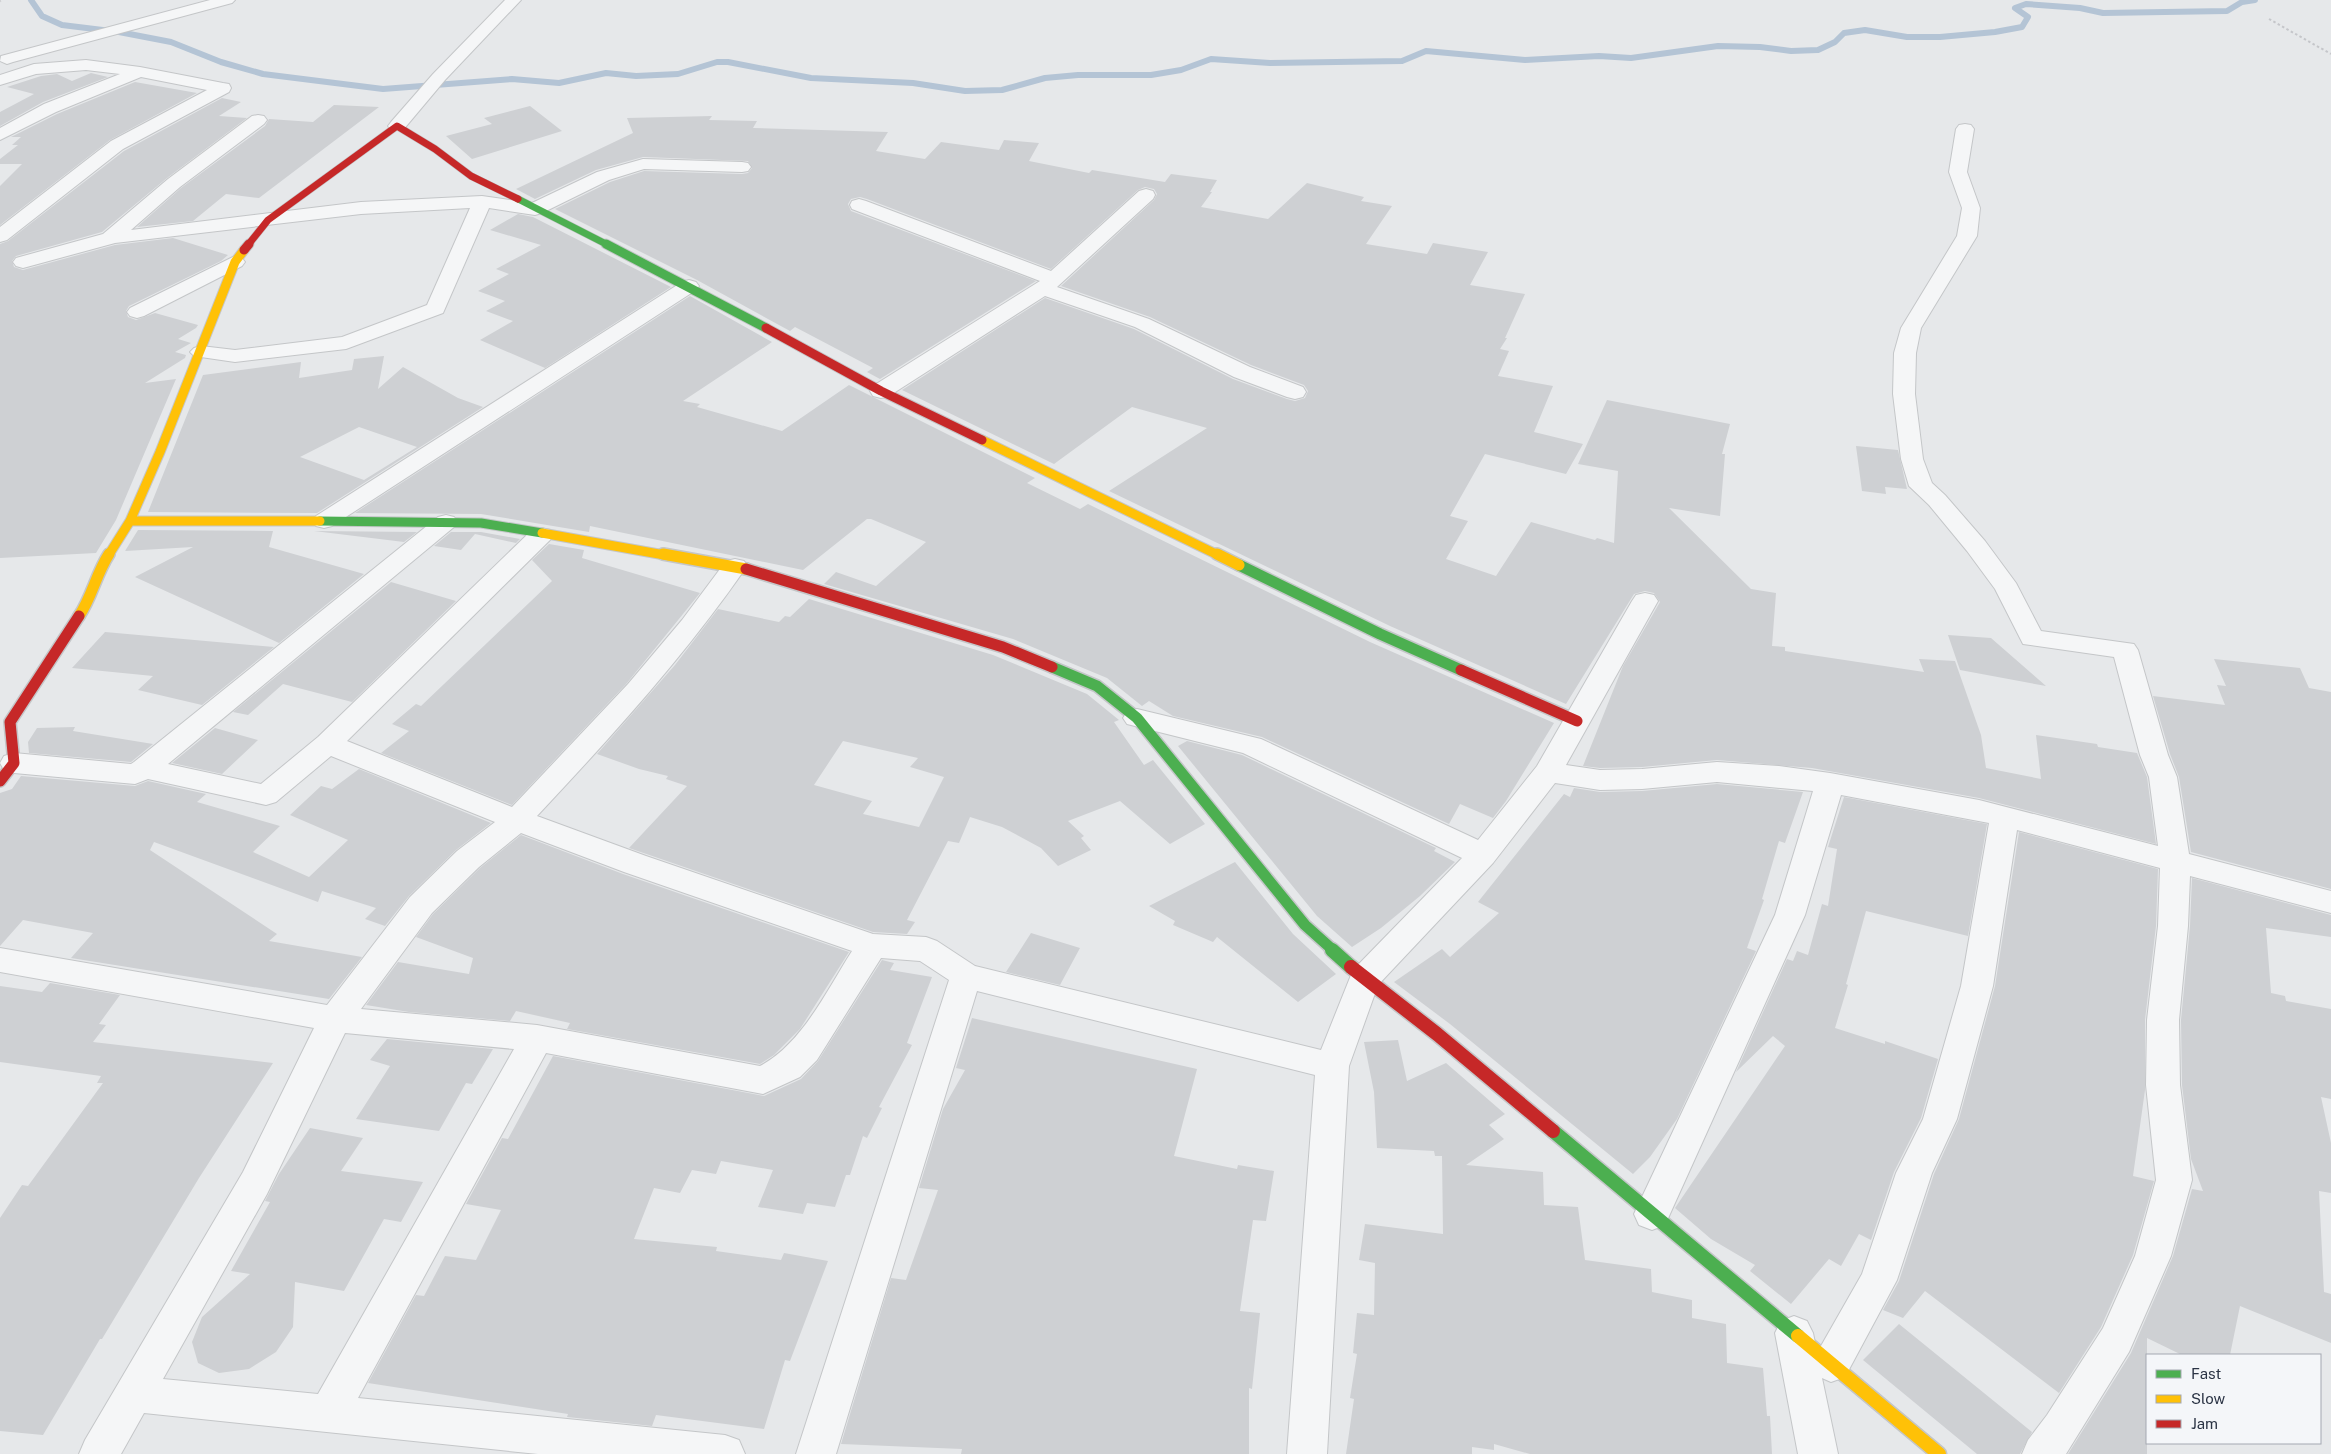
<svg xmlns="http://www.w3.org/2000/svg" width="2331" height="1454" font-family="'Public Sans',sans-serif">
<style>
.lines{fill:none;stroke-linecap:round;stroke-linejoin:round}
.stream{stroke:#b4c4d5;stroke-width:6}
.building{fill:#ced0d3;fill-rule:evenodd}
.street-casing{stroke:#c4c6c8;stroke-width:2}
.fast-far3-casing{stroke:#c4c6c8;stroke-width:8}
.fast-far2-casing{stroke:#c4c6c8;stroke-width:11}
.fast-far1-casing{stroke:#c4c6c8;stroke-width:14}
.fast-casing{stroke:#c4c6c8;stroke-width:17}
.slow-far2-casing{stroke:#c4c6c8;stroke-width:11}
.slow-far1-casing{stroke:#c4c6c8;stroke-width:14}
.slow-casing{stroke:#c4c6c8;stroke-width:17}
.jam-far3-casing{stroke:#c4c6c8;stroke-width:8}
.jam-far2-casing{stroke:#c4c6c8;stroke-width:11}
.jam-far1-casing{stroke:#c4c6c8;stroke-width:14}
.jam-casing{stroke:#c4c6c8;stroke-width:17}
.path{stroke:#c5c6ca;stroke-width:2;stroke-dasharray:2.5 2.5;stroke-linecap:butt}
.street{fill:#f5f6f7;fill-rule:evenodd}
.fast-far3{stroke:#4caf50;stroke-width:7}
.fast-far2{stroke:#4caf50;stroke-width:9}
.fast-far1{stroke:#4caf50;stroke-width:11}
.fast{stroke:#4caf50;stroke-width:14}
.slow-far2{stroke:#ffc107;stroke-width:9}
.slow-far1{stroke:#ffc107;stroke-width:11}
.slow{stroke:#ffc107;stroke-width:14}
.jam-far3{stroke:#c62828;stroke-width:7}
.jam-far2{stroke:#c62828;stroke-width:9}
.jam-far1{stroke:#c62828;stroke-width:11}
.jam{stroke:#c62828;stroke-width:14}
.rail{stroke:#cecfd2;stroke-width:2.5;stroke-dasharray:1 3;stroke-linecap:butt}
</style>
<rect width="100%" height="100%" fill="#e6e8ea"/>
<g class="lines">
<path class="stream" d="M31,0L42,16L62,25L119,32L171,42L221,62L263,74L383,89L512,79L559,83L606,73L636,76L678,74L717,62H728L811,78L913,83L965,91L1002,90L1045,78L1078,75H1151L1181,70L1211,59L1270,63L1402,61L1426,51L1525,60L1599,56L1631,58L1718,46L1760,47L1791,51L1818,50L1835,42L1844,33L1865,30L1907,37H1940L1995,32L2022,27L2028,17L2015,8L2026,4L2080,8L2103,13L2227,11L2242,2L2255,0"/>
</g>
<path class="building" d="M91,73L108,77L43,102L0,126V112L34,94L7,87L41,76L57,74L72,81Z
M135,82L197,93L110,140L0,225V186L22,164H0V159L18,145H12L21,137H11L57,114Z
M222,98L241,102L219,116L247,118L167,178L102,232L16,256L12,261L14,267L23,270L115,245L173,238L228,255L221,261L129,306L126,311L128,317L136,320L155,313L198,325L196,328L178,339L191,343L175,352L186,355L185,358L145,383L176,379L116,520L96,553L0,558V244L8,241L124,151Z
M334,105L379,107L259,198L226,194L193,221L137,227L181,188L265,126L269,119L313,122Z
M530,106L562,131L472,159L446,136L492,124L484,118Z
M712,116L709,120L757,121L753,128L888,132L876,151L925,159L941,142L999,150L1004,140L1039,143L1029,161L1089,173L1092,170L1165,182L1171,174L1217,180L1210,192H1212L1201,207L1268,219L1307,183L1364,197L1361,201L1392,206L1366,244L1427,254L1433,243L1488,252L1470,285L1525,294L1505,338H1507L1500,349L1509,351L1498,376L1553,386L1534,432L1583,444L1566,474L1485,454L1450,516L1468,521L1446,559L1496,576L1531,522L1595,540L1597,538L1614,543L1618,471L1578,464L1607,400L1730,424L1722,454H1725L1720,516L1669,508L1751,589L1776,593L1772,646L1785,647V651L1924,672L1919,659L1955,661L1981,735L1986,768L2041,779L2036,735L2097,744L2098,747L2137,753L2147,777L2156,844L1979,798L1812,768L1717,760L1642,767L1600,768L1583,766L1623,666L1660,602L1654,593L1645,591L1634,594L1566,704L1390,626L1109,491L1207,428L1132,407L1054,464L902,390L1045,298L1134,329L1233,379L1287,399L1295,401L1305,398L1308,391L1304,385L1251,365L1150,317L1061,286L1154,200L1157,194L1154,189L1145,187L1138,190L1051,269L867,199L860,197L851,199L848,204L851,211L1036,281L880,379L867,372L873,368L795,327L790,331L697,280L555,209L610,182L644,171L742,174L748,173L752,168L748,161L643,157L596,170L535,199L516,189L633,133L627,118Z
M518,214L533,217L671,287L545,368L480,340L513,321L486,311L505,301L478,291L509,274L496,269L541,245L490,230Z
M690,296L772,342L683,401L700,404L697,407L782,431L849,385L1035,478L1027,483L1080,509L1088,504L1370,642L1554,723L1506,801L1493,818L1460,804L1449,824L1262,737L1173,716L1149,701L1142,706L1107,678L1013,639L824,584L836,572L876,586L926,542L871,519H867L803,570L590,526L589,532L481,514L355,513Z
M384,356L378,389L403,367L458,398L483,407L317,513L148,512L203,375L301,362L299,378L352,370L354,359ZM359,427L417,447L364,480L300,457Z
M1856,446L1898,450L1907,489L1885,487L1886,494L1862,491Z
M138,530L273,531L269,547L364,574L279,643L135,577L193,547L125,551Z
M314,531L417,532L404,542Z
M451,532H481L520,539L516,543L475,534L461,550L434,546Z
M549,544L584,550L582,558L700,593L627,683L512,805L381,753L409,731L392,724L416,704L421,706L552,581L532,560Z
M391,582L456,601L352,702L283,684L248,715L233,712Z
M809,599L993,655L1087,694L1119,720L1114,722L1144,765L1153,760L1205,824L1170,844L1120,801L1068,821L1084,836L1081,838L1091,850L1058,866L1041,848L1002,827L970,817L959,843L948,841L907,920L915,922L907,934L873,932L629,848L687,786L666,779L668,776L639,769L597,754L675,665L718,609L779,622L785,616L790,617ZM843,741L918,758L910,767L944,777L919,827L863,814L872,801L814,785Z
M105,632L274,647L202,705L138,690L153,676L72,668Z
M1948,635L1991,638L2046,686L1960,670Z
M2214,659L2300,668L2309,688L2331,692V889L2191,852L2179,777L2170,754L2153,696L2225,705L2217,685L2226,686Z
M75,727L73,731L153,744L131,762L29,753L28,742L37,728Z
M215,728L258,740L222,774L172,763Z
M1187,741L1242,755L1436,848L1434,851L1455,862L1420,896L1381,928L1352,947L1317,916L1178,746Z
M359,769L491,823L456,850L409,896L385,926L365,919L376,908L322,891L318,902L154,842L150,850L277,934L269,941L362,957L329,999L71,958L93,933L23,920L0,946V793L12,789L21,776L135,786L148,781L206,794L197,802L280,826L253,852L309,877L348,840L290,815L321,786L332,789Z
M1717,784L1803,792L1785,843L1779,841L1762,899L1764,900L1747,948L1756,951L1677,1119L1650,1157L1633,1174L1450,1024L1394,982L1442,949L1450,957L1499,913L1478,902L1564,794L1570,797L1574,788L1600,792L1642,791Z
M1844,797L1987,824L1968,936L1866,911L1846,984L1848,985L1835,1028L1885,1044V1041L1938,1059L1921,1118L1894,1172L1871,1240L1859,1234L1841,1266L1829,1259L1791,1304L1750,1271L1755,1265L1711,1239L1675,1208L1785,1046L1773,1036L1736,1072L1787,959L1793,961L1797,951L1808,955L1822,904L1828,906L1837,849L1828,847Z
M2019,832L2158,869L2156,926L2145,1020V1090L2133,1176L2154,1181L2133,1255L2101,1327L2059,1393L1925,1291L1903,1318L1883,1310L1899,1281L1934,1174L1959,1119L1995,986Z
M521,835L623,874L849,952L800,1029L774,1055L760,1064L567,1029L570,1023L516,1011L510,1021L409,1012L366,1005L398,962L469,974L473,958L416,937L433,914L480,868Z
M1235,862L1293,934L1336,974L1298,1002L1217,937L1213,942L1173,925L1175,921L1149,906Z
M2192,878L2331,915V937L2266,928L2271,993L2285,996L2286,1001L2331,1009V1099L2321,1097L2331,1143V1193L2319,1191L2324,1292L2331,1294V1343L2240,1306L2230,1355H2182L2147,1338V1454H2068L2131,1353L2173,1256L2192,1189L2203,1191L2191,1159L2182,1085L2181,1020L2190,926Z
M1031,933L1080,948L1060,985L1006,972Z
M882,960L894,963L890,970L932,977L907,1043L912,1045L879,1107L882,1108L867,1138L863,1136L850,1175H846L835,1207L807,1203L803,1214L758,1207L773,1170L721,1161L716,1174L692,1170L680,1193L654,1188L634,1239L717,1247L716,1251L781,1260L784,1253L828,1261L790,1361L785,1360L764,1429L656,1415L652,1426L567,1417L568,1414L368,1383L416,1295L424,1296L445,1256L476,1260L501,1210L466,1204L502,1138L508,1139L553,1056L764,1096L801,1079L818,1061Z
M50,983L120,995L99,1024L106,1025L93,1042L273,1063L199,1178L102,1339H100L43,1435L0,1431V1218L22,1185L28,1186L103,1083H97L101,1076L0,1062V986L42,992Z
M972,1018L1197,1069L1174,1156L1237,1169L1238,1165L1274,1171L1266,1221L1253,1220L1240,1311L1260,1313L1252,1389L1249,1388V1454H961L962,1449L841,1444L891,1278L906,1280L938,1190L919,1188L943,1109L965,1070L956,1068Z
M387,1039L493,1049L472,1084L466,1083L439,1131L356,1119L390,1066L370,1060Z
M1398,1040L1407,1081L1446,1063L1505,1114L1489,1125L1504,1139L1466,1165L1543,1172L1544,1205L1578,1207L1585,1260L1651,1269L1652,1292L1692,1300V1318L1726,1324L1727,1363L1763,1368L1767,1416H1770L1772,1454H1530L1494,1444V1450L1472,1447V1454H1346L1354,1399L1350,1398L1357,1354L1353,1353L1357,1313L1374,1315L1375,1263L1359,1260L1365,1224L1443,1234L1442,1156H1435L1434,1151L1377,1148L1374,1092L1364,1042Z
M310,1128L363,1138L341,1171L423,1182L401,1222L384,1219L344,1291L295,1282L293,1327L276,1352L249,1369L219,1373L198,1363L192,1342L202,1317L250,1274L231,1271L270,1202L265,1201L279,1174Z
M1899,1324L2032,1432L2020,1454H1977L1863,1360Z"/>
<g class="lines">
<g class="street-casing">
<path id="street" d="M210,0H235L232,3L13,62L7,64L0,61L1,56Z
M505,0H521L445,80L403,130H391L388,126L391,122L433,74Z
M86,60L140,67L223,83L229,84L231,88L229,92L123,149L7,240L0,242V227L111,141L207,90L141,77L56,112L0,140V128L44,104L120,74L86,70L36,74L0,85V75L34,64Z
M258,115L264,116L267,120L264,124L180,187L131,230L361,202L482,196L532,203L597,172L643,159L742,162L748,163L751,167L748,171L742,172L644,169L609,180L542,213L535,215L489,208L443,313L346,349L235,362L194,356L190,352L194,348L201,346L235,350L342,337L427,305L470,208L361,214L115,243L23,268L16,266L13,262L16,258L103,234L168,179L252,116Z
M1965,124L1971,125L1974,129L1967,172L1980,208L1977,236L1921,328L1916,353L1915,394L1923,459L1932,483L1945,495L1985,541L2016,583L2041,631L2134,644L2138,650L2168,755L2177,777L2189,854L2331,891V913L2190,876L2188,926L2179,1020L2180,1085L2192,1180L2171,1256L2129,1352L2066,1454H2022L2028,1440L2047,1415L2103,1328L2135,1256L2156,1180L2146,1085L2147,1020L2158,926L2160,868L2017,830L1993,986L1957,1119L1932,1173L1897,1280L1845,1377L1831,1382L1822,1378L1838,1454H1798L1775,1333L1781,1321L1794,1316L1807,1321L1813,1333L1817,1353L1862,1274L1896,1173L1923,1119L1961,986L1989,823L1841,795L1805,915L1665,1225L1652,1230L1639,1225L1634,1214L1775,915L1813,791L1717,782L1642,789L1600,790L1555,783L1493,863L1378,985L1349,1066L1327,1454H1287L1315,1075L977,991L836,1454H796L949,980L920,961L881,958L817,1060L800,1077L763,1094L546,1053L358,1398L725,1435L739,1440L745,1454H538L144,1413L121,1454H79L85,1440L243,1172L314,1028L0,972V948L327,1005L410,897L457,851L495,822L331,756L276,802L266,805L148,779L135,784L14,773L4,770L0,763L4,756L14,753L131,764L134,762L438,517L446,515L454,517L458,522L454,527L168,764L261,784L318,737L532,530L541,528L550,530L553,535L550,540L347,741L512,807L628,684L682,620L726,561L735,559L744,561L747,566C685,656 612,736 537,816L646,856L873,934L926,937L937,941L975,966L1321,1050L1353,970L1462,858L1243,753L1127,724L1123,718L1127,712L1137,709L1261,739L1478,840L1537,766L1632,601L1636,595L1645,593L1654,595L1658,601L1566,765L1600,770L1642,769L1717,762L1779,766L1830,773L1979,800L2158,846L2149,777L2140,755L2114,657L2023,644L1995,589L1967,551L1929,505L1909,486L1901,459L1893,394L1894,353L1901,328L1957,236L1962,208L1949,172L1956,129L1959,125ZM521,833L624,872L852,951C827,990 802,1044 760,1066L537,1025L361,1009L432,913L479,867ZM345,1033L514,1049L318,1394L163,1379L267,1194Z
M1146,189L1153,191L1155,195L1153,199L1057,287L1149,319L1250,367L1303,387L1306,392L1303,397L1295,399L1287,397L1234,377L1135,327L1045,296L889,396L881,398L873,396L870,391L873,386L1040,281L852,209L850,205L852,201L859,199L866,201L1051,271L1139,191Z
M235,256L242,258L245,262L242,266L144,316L137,318L130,316L127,312L130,308Z
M689,280L696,282L699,286L696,290L332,526L324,528L316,526L312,521L316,516L682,282Z"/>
</g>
<g class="fast-far3-casing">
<path id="fast-far3" d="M518,199L608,245"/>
</g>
<g class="fast-far2-casing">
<path id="fast-far2" d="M606,244L766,328
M320,521L481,523L542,533"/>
</g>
<g class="fast-far1-casing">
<path id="fast-far1" d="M1239,565L1380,634L1461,670
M1052,667L1097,686L1137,718L1305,925L1334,951"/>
</g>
<g class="fast-casing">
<path id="fast" d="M1332,950L1351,967
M1553,1131L1798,1336"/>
</g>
<g class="slow-far2-casing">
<path id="slow-far2" d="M982,440L1220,556
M130,521H320
M542,533L670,556
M108,556L130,521L160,452L235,262L244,250"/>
</g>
<g class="slow-far1-casing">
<path id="slow-far1" d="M663,554L746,569
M1217,554L1239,565
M79,616C92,597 96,574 109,554"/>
</g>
<g class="slow-casing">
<path id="slow" d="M1798,1336L1939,1454"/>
</g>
<g class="jam-far3-casing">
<path id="jam-far3" d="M248,245L268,220L397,126L435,149L471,176L518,199"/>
</g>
<g class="jam-far2-casing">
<path id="jam-far2" d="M244,250L249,244
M766,328L881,391L982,440"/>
</g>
<g class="jam-far1-casing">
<path id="jam-far1" d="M746,569L1003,647L1052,667
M1461,670L1577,721
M0,781L14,763L10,722L79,616"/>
</g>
<g class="jam-casing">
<path id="jam" d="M1351,967L1437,1034L1553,1131"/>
</g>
<path class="path" d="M2269,19L2331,54"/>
<use href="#street" class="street"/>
<use href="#fast-far3" class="fast-far3"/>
<use href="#fast-far2" class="fast-far2"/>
<use href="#fast-far1" class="fast-far1"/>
<use href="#fast" class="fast"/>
<use href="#slow-far2" class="slow-far2"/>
<use href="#slow-far1" class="slow-far1"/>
<use href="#slow" class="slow"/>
<use href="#jam-far3" class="jam-far3"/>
<use href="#jam-far2" class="jam-far2"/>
<use href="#jam-far1" class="jam-far1"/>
<use href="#jam" class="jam"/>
<path class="rail" d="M0,1L3,0"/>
</g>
<rect x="2146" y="1354" width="175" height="90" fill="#f4f6f9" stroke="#a4a8b1"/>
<rect x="2156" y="1370" width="25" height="8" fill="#4caf50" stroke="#a4a8b1"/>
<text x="2191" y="1379" font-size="15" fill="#2b3445">Fast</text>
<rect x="2156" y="1395" width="25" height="8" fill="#ffc107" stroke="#a4a8b1"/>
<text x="2191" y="1404" font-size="15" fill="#2b3445">Slow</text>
<rect x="2156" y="1420" width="25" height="8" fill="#c62828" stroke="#a4a8b1"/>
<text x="2191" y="1429" font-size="15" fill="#2b3445">Jam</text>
</svg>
